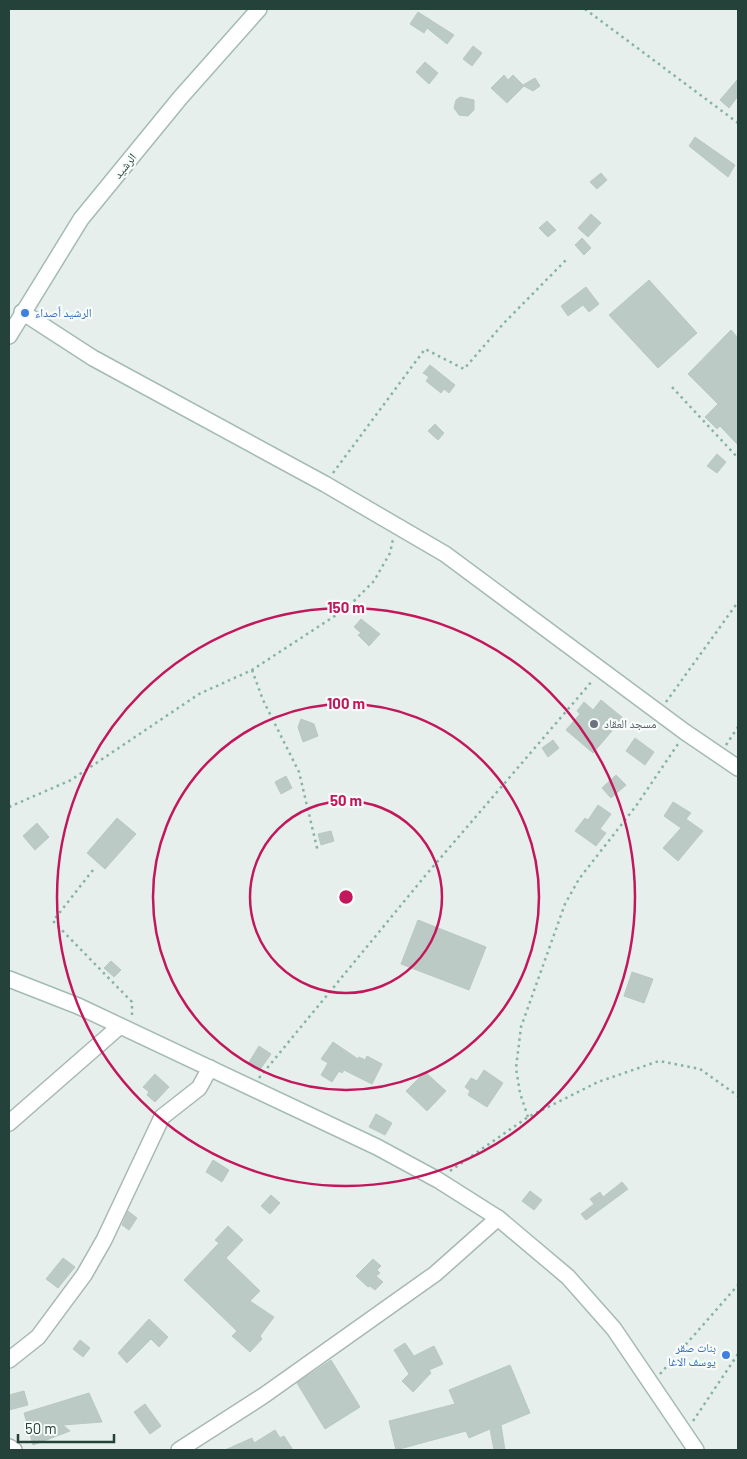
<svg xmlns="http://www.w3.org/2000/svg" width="747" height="1459" font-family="Barlow,'Noto Naskh Arabic',sans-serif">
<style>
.building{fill:#bbcac4;stroke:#b8c9c2}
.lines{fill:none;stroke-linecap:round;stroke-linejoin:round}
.street-casing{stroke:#a8b8b2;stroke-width:18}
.secondary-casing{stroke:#a4bbb3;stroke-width:18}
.path{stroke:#86b3a5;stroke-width:2.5;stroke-dasharray:2.5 4;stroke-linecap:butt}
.street{stroke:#fff;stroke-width:15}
.secondary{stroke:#fff;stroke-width:15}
.ring{fill:none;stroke:#c2185b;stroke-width:2.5}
.shop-dot{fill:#3f7fe0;stroke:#f7fbf9;stroke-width:2}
.worship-dot{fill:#6b7280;stroke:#f7fbf9;stroke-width:2}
.labels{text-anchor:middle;stroke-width:4.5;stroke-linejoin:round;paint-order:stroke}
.street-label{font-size:12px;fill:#24423a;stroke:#f7fbf9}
.shop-label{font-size:12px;fill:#366cbe;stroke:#f7fbf9;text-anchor:start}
.worship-label{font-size:12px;fill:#5b616d;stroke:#f7fbf9;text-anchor:start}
.centre{fill:#c2185b;stroke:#f7fbf9;stroke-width:2.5}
.ring-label{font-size:15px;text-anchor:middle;font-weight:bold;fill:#c2185b;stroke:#f7fbf9;stroke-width:4.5;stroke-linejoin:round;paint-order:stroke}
</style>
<rect width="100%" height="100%" fill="#e6efeb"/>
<path class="building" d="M418,12L454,35L447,44L427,28L424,33L410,24Z
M473,46L482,53L472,66L463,59Z
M425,62L438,73L429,84L416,72Z
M504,75L508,80L513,75L523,85L535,78L540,86L533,91L524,86L507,103L491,88Z
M738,79V96L729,108L720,100Z
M460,97L474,100V110L468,116L459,115L454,108L456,100Z
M695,137L735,165L728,177L689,146Z
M601,173L607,180L597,189L590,182Z
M591,214L601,223L588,237L578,228Z
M547,221L556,230L548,237L539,228Z
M582,238L591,248L584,255L575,245Z
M649,280L697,333L658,368L609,315Z
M586,287L599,304L589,312L583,305L568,316L561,306Z
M731,330L738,338V445L720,426L717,429L705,417L718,404L688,374Z
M430,365L455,385L449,393L444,389L441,393L426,381L429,377L423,373Z
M435,424L444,433L438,440L428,431Z
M717,454L726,462L717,473L707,466Z
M361,619L380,634L369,646L358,635L361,633L354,627Z
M601,700L623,718L593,753L566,730L580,714L577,711L584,702L593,710Z
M301,719L314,724L318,736L303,742L298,727Z
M635,738L654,752L645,765L626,751Z
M553,740L559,748L548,757L542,748Z
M616,775L626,785L611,798L602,788Z
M286,776L292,788L281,794L275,782Z
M673,802L691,813L686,819L703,831L678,861L663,848L681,828L664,816Z
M598,805L611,814L600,829L606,833L596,846L575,831L585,818L588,820Z
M117,818L136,834L105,869L87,853Z
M37,823L49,837L35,850L23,836Z
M331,831L334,841L321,845L318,834Z
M418,920L486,947L469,990L401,964Z
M111,961L121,970L114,977L104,968Z
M632,972L653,979L644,1003L624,996Z
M333,1042L358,1059L359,1057L365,1060L367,1056L382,1064L372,1084L344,1070L342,1073L339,1071L332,1082L321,1075L328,1063L321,1059Z
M259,1046L271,1054L259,1071L248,1064Z
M484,1070L503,1083L487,1107L468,1095L470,1091L465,1087L471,1078L477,1081Z
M425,1072L446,1091L427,1111L406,1091Z
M155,1074L169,1087L155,1102L147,1095L149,1092L143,1087Z
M376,1114L392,1123L385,1135L369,1127Z
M213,1160L229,1170L222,1182L206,1172Z
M622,1182L628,1189L586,1220L581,1214L594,1204L590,1199L600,1192L603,1197Z
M530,1191L542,1200L534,1210L522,1201Z
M271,1195L280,1203L270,1214L261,1206Z
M128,1211L137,1218L129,1230L122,1225Z
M228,1226L243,1240L226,1258L260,1291L250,1301L274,1317L260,1336L262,1339L250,1352L232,1336L237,1331L184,1280L219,1243L215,1240Z
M63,1258L75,1267L58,1288L46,1279Z
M373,1259L381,1266L377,1270L380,1273L376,1276L383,1282L375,1290L370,1286L368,1287L356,1276Z
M149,1319L168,1337L159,1347L151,1339L127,1363L118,1353Z
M80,1340L90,1348L83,1357L73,1349Z
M405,1343L414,1356L434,1346L443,1364L429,1370L431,1373L413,1392L402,1381L409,1374L394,1350Z
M331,1360L360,1407L325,1429L297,1383Z
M510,1365L530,1413L501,1425L505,1450H494L490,1429L469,1438L466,1431L396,1450L389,1421L455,1404L449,1390Z
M24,1391L28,1405L9,1410V1395Z
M89,1393L102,1422L63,1425L70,1431L33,1445L24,1413Z
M145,1404L161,1426L150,1434L134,1412Z
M275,1430L280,1438L284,1436L293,1450H225L252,1438L254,1443Z"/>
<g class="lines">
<g class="street-casing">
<path id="street" d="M9,1123L120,1026
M9,1360L38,1337L84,1275L104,1240L162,1117L199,1088L210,1068
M9,1447L14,1450
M179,1450L263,1396L435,1274L498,1218"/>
</g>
<g class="secondary-casing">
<path id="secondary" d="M22,312L93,358L325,484L445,554L685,732L738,768
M9,336L81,219L180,98L259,9
M9,979L78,1006L377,1147L438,1180L498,1218L568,1277L614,1329L696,1450"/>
</g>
<path class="path" d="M585,9L738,123
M672,387L738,458
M333,473L425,349L464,369L503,324L568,258
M252,670L263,700L299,772L318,852
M666,702L738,602
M726,745L738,727
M9,807L71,780L199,694L252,670L347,608L374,581L390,553L393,539
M93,870L53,921L132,1002V1018
M259,1078L425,876L593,680
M528,1117L520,1093L516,1068L521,1027L565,904L579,879L636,806L678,744
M450,1171L528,1117L598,1082L659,1061L700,1069L738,1096
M660,1374L738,1285
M693,1421L738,1354"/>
<use href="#street" class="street"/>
<use href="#secondary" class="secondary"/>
</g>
<g class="ring">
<circle cx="346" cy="897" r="96"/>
<circle cx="346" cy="897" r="193"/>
<circle cx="346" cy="897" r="289"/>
</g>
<g class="shop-dot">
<circle cx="25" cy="313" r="5"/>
<circle cx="726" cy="1355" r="5"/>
</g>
<circle class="worship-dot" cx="594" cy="724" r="5"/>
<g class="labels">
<g class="street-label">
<text transform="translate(125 166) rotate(-51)" y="4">الرشيد</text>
</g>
<g class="shop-label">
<text x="35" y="317">الرشيد أصداء</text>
<text x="716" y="1352" text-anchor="end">بنات صقر<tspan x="716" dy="14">يوسف الاغا</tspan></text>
</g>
<g class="worship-label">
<text x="604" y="728">مسجد العقاد</text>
</g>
</g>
<circle cx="346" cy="897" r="8" class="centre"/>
<g class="ring-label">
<text x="346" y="613">150 m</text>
<text x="346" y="709">100 m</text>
<text x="346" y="806">50 m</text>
</g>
<rect width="747" height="1459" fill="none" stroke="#24423a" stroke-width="20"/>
<path d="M18 1434v8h96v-8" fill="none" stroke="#24423a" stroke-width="2.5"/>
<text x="25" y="1434" font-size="15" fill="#24423a" stroke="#f7fbf9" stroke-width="4" paint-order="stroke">50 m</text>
</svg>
